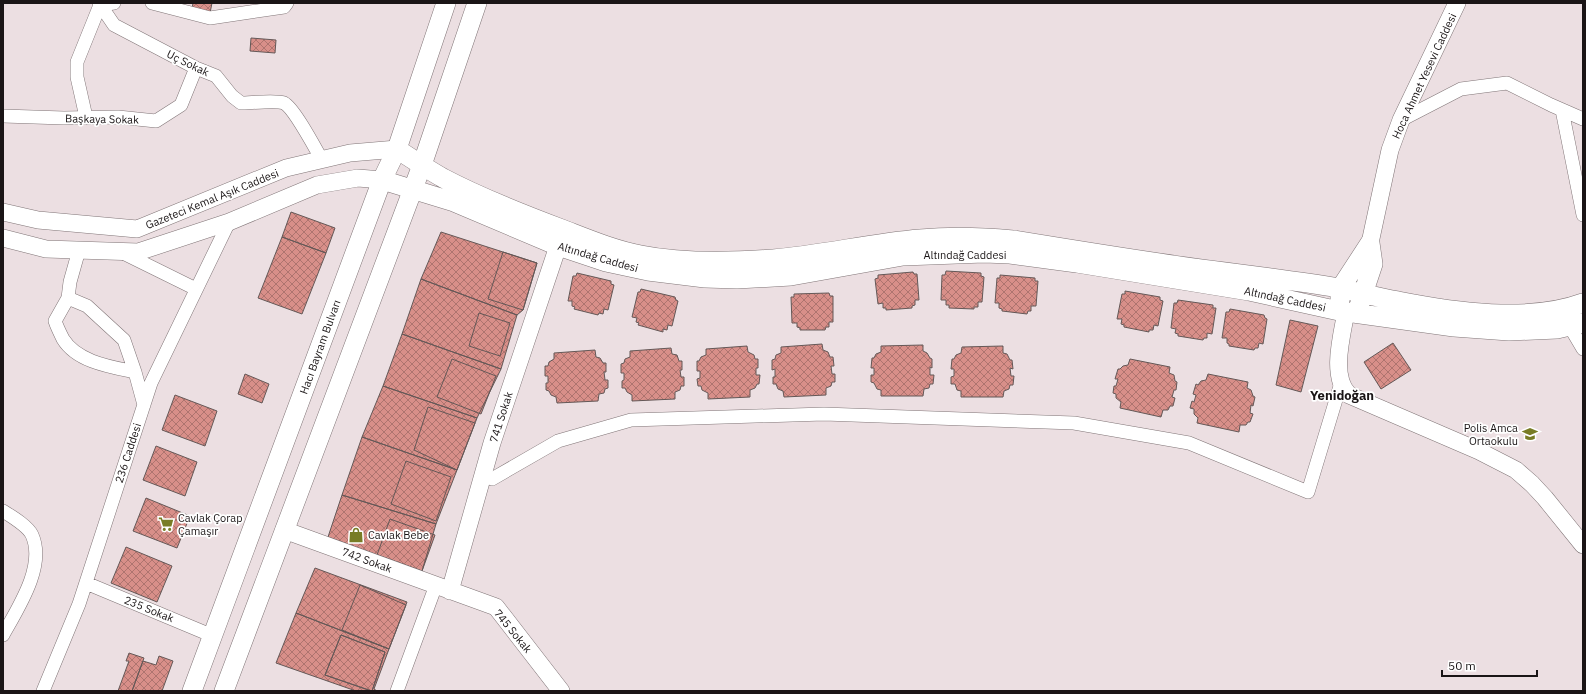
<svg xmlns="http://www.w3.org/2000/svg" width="1586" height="694" font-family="'IBM Plex Sans',sans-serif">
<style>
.building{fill:url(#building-cross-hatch);stroke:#645857}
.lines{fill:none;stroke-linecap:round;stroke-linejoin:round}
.minor-casing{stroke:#807577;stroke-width:14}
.tertiary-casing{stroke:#807577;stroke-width:18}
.secondary-casing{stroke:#807577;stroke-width:20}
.minor{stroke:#fff;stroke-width:13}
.tertiary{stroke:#fff;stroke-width:17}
.secondary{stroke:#fff;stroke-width:19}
.labels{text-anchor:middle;stroke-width:3.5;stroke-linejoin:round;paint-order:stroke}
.street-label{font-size:11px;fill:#1a1516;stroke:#fff}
.poi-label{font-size:11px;fill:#1a1516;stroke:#fff;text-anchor:start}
.quarter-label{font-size:13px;font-weight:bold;fill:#1a1516;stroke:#fff}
</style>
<defs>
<pattern id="building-cross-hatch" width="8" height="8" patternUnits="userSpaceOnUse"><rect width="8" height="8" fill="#d88f89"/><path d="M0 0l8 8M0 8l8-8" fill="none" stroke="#ae746f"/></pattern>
</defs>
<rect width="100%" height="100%" fill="#ecdfe2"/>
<path class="building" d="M193,3H212L210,13L192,9Z
M251,38L276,40L275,53L250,51Z
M291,212L335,228L326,253L282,237Z
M441,232L537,263L523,310L517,315L421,279Z
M282,237L326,253L302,314L258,298Z
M503,252L537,263L523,310L488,299Z
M946,271L981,273V276L984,277L982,302H978V307H974V309L949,308V305H946V300H941L942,275H945Z
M913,272L914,274H917L919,300H915V305L912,306V308L886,310V308H883V303L878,304L875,279L878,278V275Z
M577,273L611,281V284L614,285L608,310L604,309L603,314L599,313L598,315L574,309L575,307L572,306V301H568L573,276H576Z
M1000,275L1035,278V281H1038L1036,306H1031V311H1028L1027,314L1002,311V309L999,308V303H995L997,278H1000Z
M421,279L517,315L501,369L402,334Z
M641,289L675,297L676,300L678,301L672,326L668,325L667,330L663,329V332L638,325L639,323L636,322L637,318L632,317L638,292H640Z
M1125,291L1160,297V300L1163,301L1158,326L1154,325L1153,330H1149V332L1124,327V325L1121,324L1122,319H1117L1122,294H1125Z
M829,293L830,296H833V322H829V327H826L825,330H800V328L797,327V323H792L791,297H794V294Z
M1178,300L1213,305V308H1216L1212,334L1207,333V338H1204L1203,340L1178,336V334L1175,333L1176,329L1171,328L1174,303H1177Z
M1230,309L1264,315L1265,318L1267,319L1263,344L1259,343L1258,348H1255L1254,350L1229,346V344L1227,343V338H1222L1226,312H1229Z
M479,313L510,323L500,356L469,346Z
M1290,320L1318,326L1301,392L1276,385Z
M402,334L501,369L477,418L383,386Z
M1393,343L1411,370L1381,389L1364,362Z
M822,344L823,350L828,352L830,357H833L834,366H831L832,374H835V382H832L831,386L826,388V395L784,397L783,391L778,389L776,384H773V377H775V369L772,370V360L775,359L776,355L781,353V347Z
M923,345V351L927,353L930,358L932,359V368L930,367V375H934L933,384H930L929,388L924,389L923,396H881V390L877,389L874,383L871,382V375H874V368H871L872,358H874L876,354L881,352V346Z
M747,346L748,352L754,355L755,359H758V368H756V375H760L759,384H757L755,388L750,390V397L708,399V393L702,390L701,386H698L697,379L700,378V371H697V361H699L701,357L706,355V349Z
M1003,346V353L1007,354L1010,360H1012L1013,369L1010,368L1011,376H1014L1013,385H1010L1009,389L1004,391L1003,397H961V391L957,390L955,384H951V377L954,376V369H951L952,359H954L956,355L961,353L962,347Z
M671,348L672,354L677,355L679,361H682V370H680L681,377H684V386H681L680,390L675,392V399L632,401V395L627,392L625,388H622V381L624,380V373H621V364L624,363L625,359L630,357V351Z
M595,350L596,357L600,358L603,363H606V372H604L605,380H608V388L605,389L604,393L599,394L598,401L557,403L556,397L551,395L549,391L546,390V383H548V376H545V366H548L549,362L554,359V353Z
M452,359L496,376L481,414L437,397Z
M1130,359L1170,367L1169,373L1174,375L1175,381L1177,382L1176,390H1174L1172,397L1175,398L1173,406H1170L1168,410H1163L1161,417L1120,408L1121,402L1116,398V394L1113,393L1114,386H1116L1118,379H1115L1118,369H1120L1123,366L1128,365Z
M245,374L269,384L262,403L238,394Z
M1208,374L1248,382L1247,388L1251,390L1253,396L1255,397L1253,406L1251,405L1250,413L1253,414L1250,422H1248L1246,425H1240L1239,432L1197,423L1198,418L1194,414V409L1190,408L1192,401L1194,402L1196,395L1193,394L1196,384L1198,385L1201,381L1206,380Z
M383,386L477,418L457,470L362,437Z
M175,395L217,411L205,446L162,430Z
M428,407L475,423L457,470L414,450Z
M362,437L457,470L436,524L342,495Z
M156,446L197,462L185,496L143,480Z
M406,461L451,477L436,521L391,504Z
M342,495L436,524L422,571L328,537Z
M146,498L190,516L177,548L133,531Z
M390,519L435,535L422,571L377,555Z
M126,547L172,566L157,602L111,583Z
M315,568L407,602L389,649L296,613Z
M360,585L406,605L389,649L342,630Z
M296,613L389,649L374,689L377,691H372L385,652L341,635L325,675L371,691H356L276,663Z
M341,635L385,652L372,691L325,675Z
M129,653L144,658L132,691H118L129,661H126Z
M159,656L173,661L162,691H132L143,661L156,665Z"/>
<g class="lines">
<g class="minor-casing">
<path id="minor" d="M99,3L114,25L196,68L216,76L232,96L241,103C250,103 277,100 284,103C294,108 315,148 322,160
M152,3L210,18L284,7L287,3
M100,5L114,3
M1562,110L1583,215
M3,116L64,118L118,117L156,121L181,105L196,68
M86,117L77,77V62L100,5
M1401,120L1461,89L1507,83L1551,105L1583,119
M79,250L70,282L68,298L87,306L124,340L135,372L144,405
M123,253L196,289
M68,298L55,321C57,327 60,333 63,339C77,362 111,367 135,372
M1570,327L1583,349
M492,479L558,441L631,420L824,414L1074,423L1189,443L1308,492L1341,383
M3,511C11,516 28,526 32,535C46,566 18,608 3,635
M86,583L213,636
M43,691L79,604L151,383L229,222
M397,691L436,585"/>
</g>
<g class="tertiary-casing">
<path id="tertiary" d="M3,212L38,220L137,229L286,168L350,153L397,149
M3,238L46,249L138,252L229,222L317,185L358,178L382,180
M1370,243L1390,150L1401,120L1457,3
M1346,312C1342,335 1330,377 1349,395L1479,451L1516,470L1532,484L1545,498L1583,545
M284,530L496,607L561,691
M450,591L492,443L558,246"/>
</g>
<g class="secondary-casing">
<path id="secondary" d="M397,149C412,159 427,169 443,178C481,198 522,214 562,229C588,239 614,250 641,255C681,263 733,262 773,259C822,255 871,243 920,239C951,236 982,237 1013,240C1062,248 1111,256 1159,263C1219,272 1279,278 1339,288C1359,292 1378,298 1398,301C1454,312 1529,323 1583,303
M382,180L454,202L558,246L606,262L648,271L705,278L737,279L791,276L903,256L984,253L1010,254L1077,263L1249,291L1339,311L1454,327L1509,331L1557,329L1583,323
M1340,301V289L1370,243
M1359,306L1373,264L1370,243
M192,691L382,180L397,149L446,3
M224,691L422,165L477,3"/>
</g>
<use href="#minor" class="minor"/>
<use href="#tertiary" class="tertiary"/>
<use href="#secondary" class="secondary"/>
</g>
<defs>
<g id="school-bare" transform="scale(1.2)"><path d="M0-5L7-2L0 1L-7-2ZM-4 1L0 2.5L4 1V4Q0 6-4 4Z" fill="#787c25" stroke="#fff" stroke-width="2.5" paint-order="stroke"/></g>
<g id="supermarket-bare" transform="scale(1.2)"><path d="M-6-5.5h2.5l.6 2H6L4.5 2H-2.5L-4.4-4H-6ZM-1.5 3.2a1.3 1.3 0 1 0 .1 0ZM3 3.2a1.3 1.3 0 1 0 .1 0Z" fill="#787c25" stroke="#fff" stroke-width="2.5" paint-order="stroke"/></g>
<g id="shop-bare" transform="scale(1.2)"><path d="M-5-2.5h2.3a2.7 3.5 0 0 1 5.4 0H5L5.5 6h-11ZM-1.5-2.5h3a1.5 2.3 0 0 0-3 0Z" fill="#787c25" stroke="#fff" stroke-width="2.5" paint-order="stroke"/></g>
</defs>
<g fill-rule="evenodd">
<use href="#school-bare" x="1530" y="434"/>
<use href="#supermarket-bare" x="166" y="524"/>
<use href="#shop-bare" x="356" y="535"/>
</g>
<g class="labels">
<g class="street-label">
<text transform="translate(188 63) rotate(26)" y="4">Uç Sokak</text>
<text transform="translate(1424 76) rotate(-65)" y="4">Hoca Ahmet Yesevi Caddesi</text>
<text transform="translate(102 119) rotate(1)" y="4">Başkaya Sokak</text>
<text transform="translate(212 199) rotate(-22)" y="4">Gazeteci Kemal Aşık Caddesi</text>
<text x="965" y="259">Altındağ Caddesi</text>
<text transform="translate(598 257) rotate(16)" y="4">Altındağ Caddesi</text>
<text transform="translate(1285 299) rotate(12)" y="4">Altındağ Caddesi</text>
<text transform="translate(320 347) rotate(-70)" y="4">Hacı Bayram Bulvarı</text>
<text transform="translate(501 417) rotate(-72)" y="4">741 Sokak</text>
<text transform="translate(128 453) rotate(-72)" y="4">236 Caddesi</text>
<text transform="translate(367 560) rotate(20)" y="4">742 Sokak</text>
<text transform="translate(149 609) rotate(22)" y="4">235 Sokak</text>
<text transform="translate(513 631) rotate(51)" y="4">745 Sokak</text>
</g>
<g class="poi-label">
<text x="1518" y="432" text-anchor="end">Polis Amca<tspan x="1518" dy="13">Ortaokulu</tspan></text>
<text x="178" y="522">Cavlak Çorap<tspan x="178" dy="13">Çamaşır</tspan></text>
<text x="368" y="539">Cavlak Bebe</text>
</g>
<g class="quarter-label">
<text x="1342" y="400">Yenidoğan</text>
</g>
</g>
<rect width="1586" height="694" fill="none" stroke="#1a1516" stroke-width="8"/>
<path d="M1442 670v6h95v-6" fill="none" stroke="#1a1516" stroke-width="2"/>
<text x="1448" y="670" font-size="12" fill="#1a1516" stroke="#ffffff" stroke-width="3" paint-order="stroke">50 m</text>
</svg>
